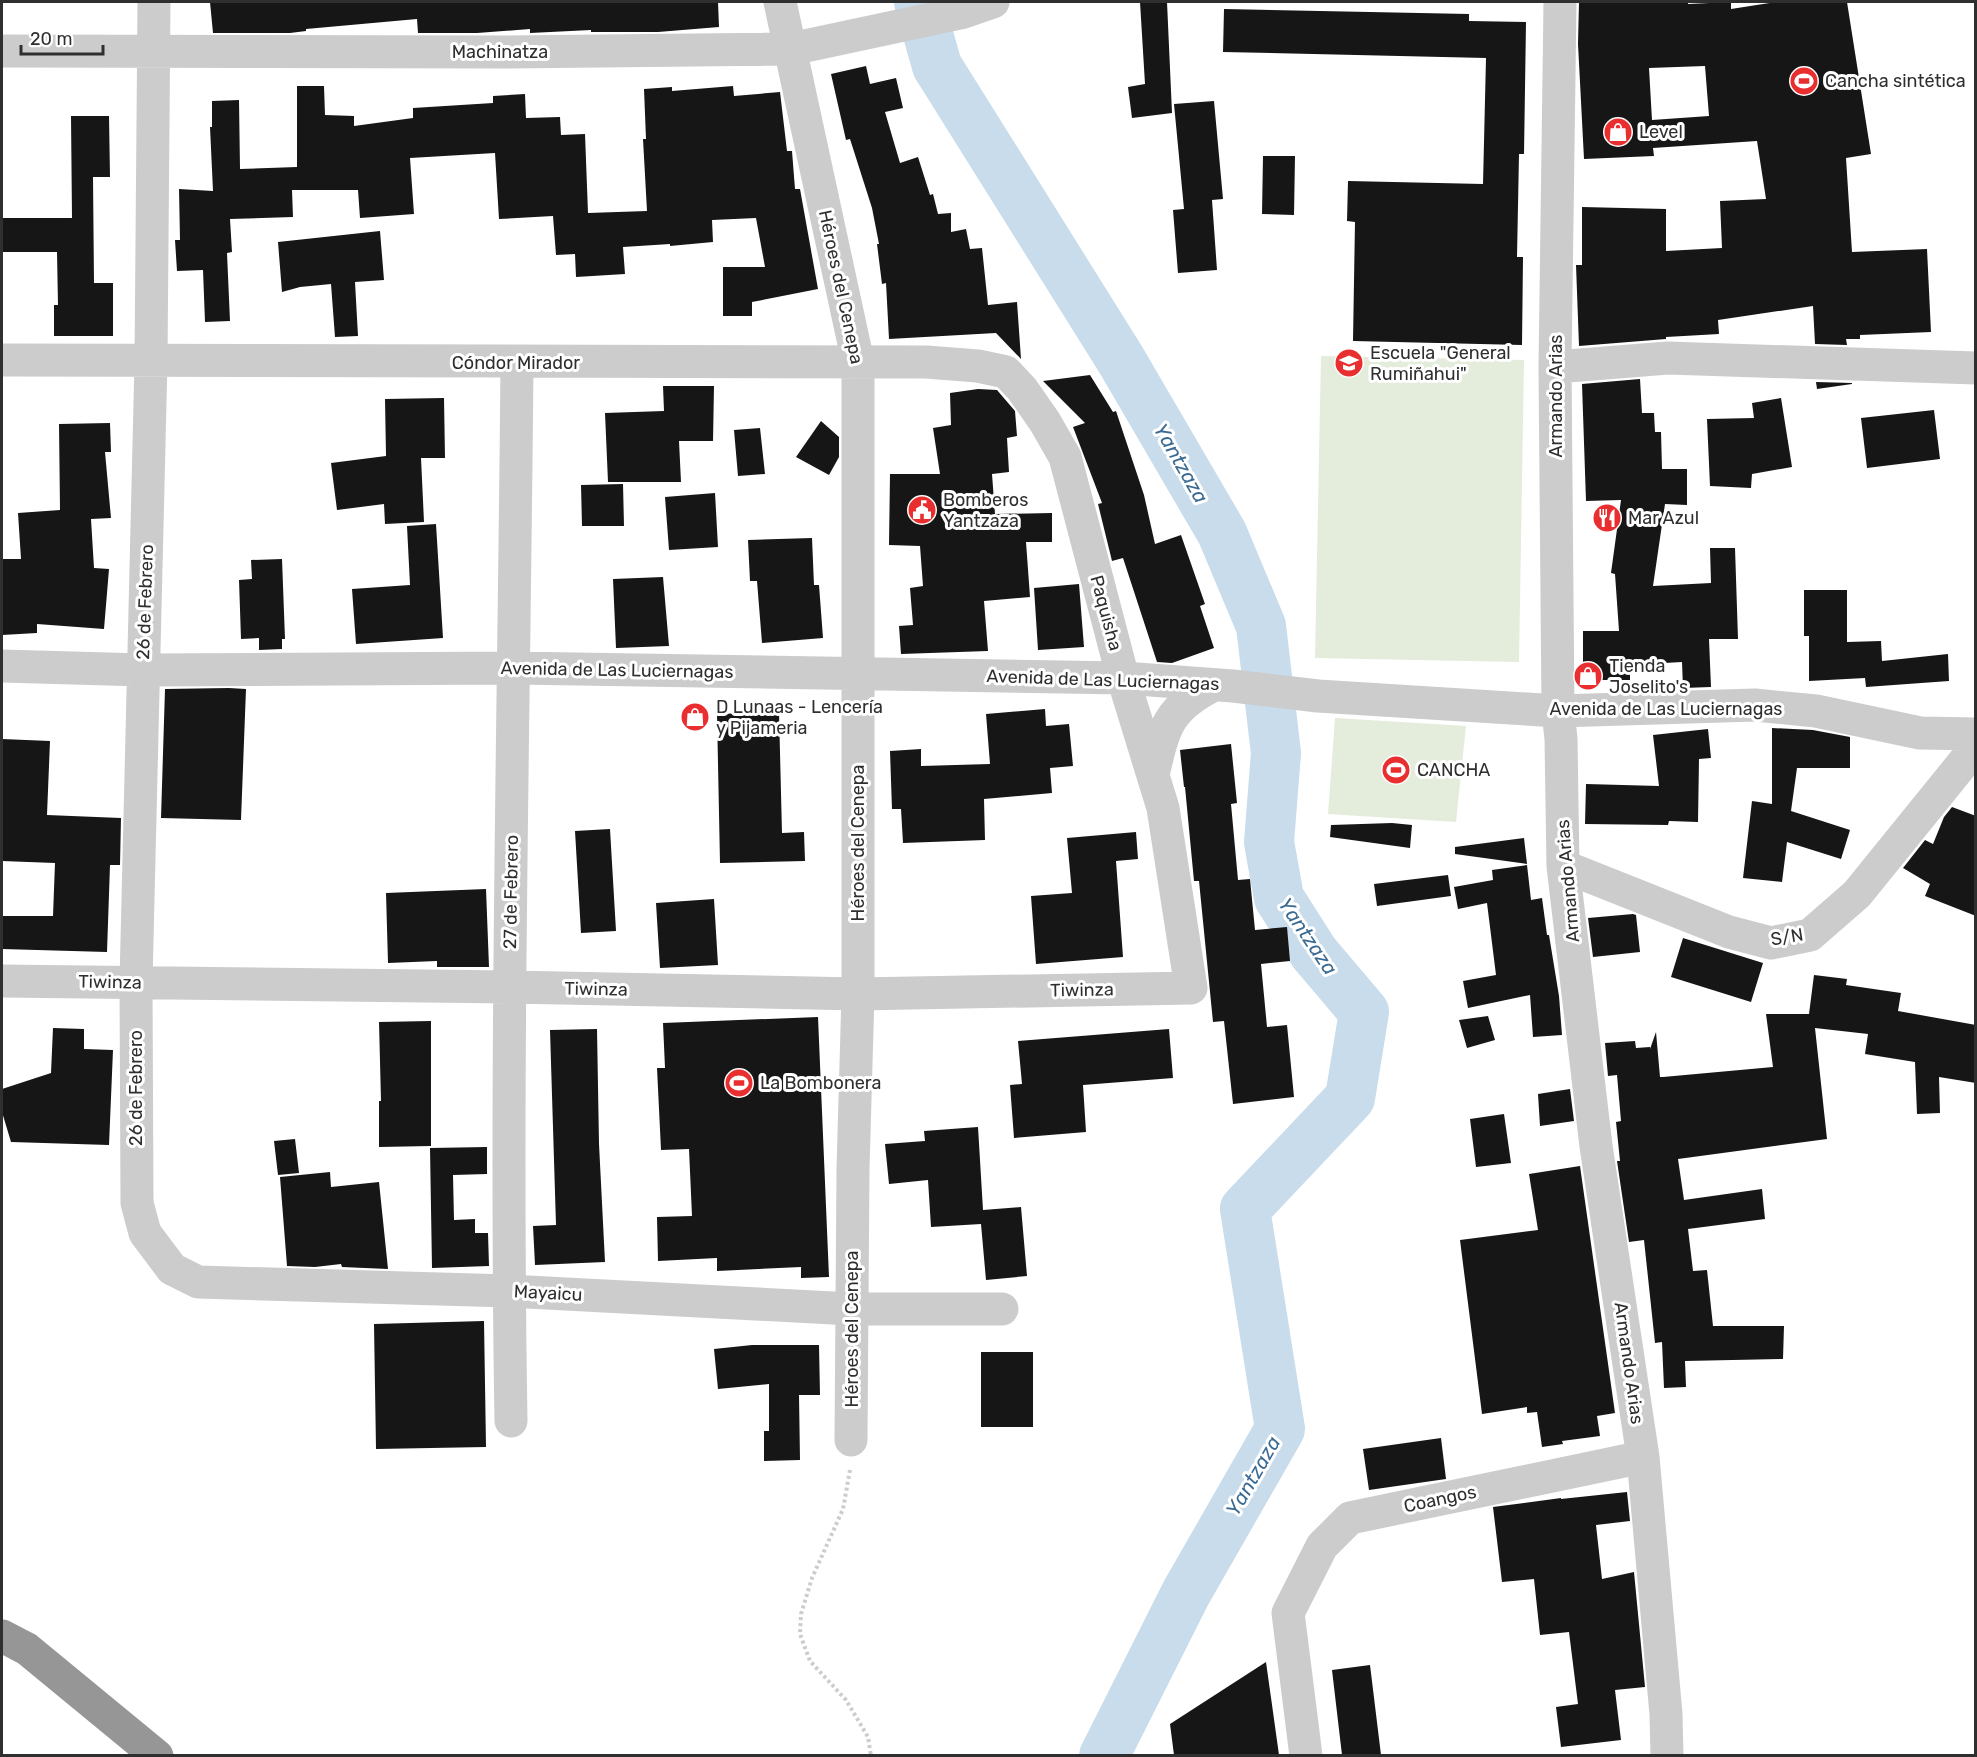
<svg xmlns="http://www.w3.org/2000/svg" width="1977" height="1757" font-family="Rubik,sans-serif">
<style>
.grass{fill:#e4ecdc}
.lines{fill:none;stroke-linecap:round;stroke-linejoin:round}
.river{stroke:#c8dcec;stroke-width:50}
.building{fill:#161616;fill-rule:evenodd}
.path{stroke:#ccc;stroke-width:4;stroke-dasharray:3 3;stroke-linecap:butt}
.minor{stroke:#ccc;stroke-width:33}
.highway{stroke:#969696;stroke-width:33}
.labels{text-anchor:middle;stroke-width:6;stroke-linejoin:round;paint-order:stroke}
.street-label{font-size:18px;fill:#2f2f2f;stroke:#fff}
.poi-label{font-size:18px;fill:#2f2f2f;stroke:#fff;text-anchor:start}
.water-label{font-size:20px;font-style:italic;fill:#3b6a92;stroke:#fff}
</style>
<rect width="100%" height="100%" fill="#fff"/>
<path class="grass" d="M1321,356L1524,360L1519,662L1315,658Z
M1335,718L1466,726L1456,822L1328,814Z"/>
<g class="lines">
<path class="river" d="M919,2L937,66L1121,360L1222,533L1261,626L1276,753L1269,842L1279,898L1314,953L1364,1012L1350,1098L1245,1209L1280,1429L1186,1593L1104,1756"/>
</g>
<path class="building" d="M210,2H718L719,27L658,32H591V30L530,33V29L477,33H418L417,19L306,29V31L290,33H213Z
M1140,2H1167L1172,113L1132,118L1128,87L1145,84Z
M1579,2H1688V4L1731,2V9L1776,2H1847L1871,154L1846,158L1852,252L1927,249L1931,332L1860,335V339H1846L1847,345L1815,344L1813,306L1718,320L1719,334L1666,337V339L1579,346L1576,265H1582V207L1666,209V251L1722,248L1720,201L1766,199L1757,141L1653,148L1654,156L1584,159L1578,44ZM1705,66L1709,116L1652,120L1649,68Z
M1224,9L1469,14V21L1526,22L1524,154H1519L1517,257H1523L1522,345L1353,341L1355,222L1347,221L1348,181L1483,184L1486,58L1223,52Z
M866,66L870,84L896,78L903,108L885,112L900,163L918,157L930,195L933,194L938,214L951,213V232L966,229L970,249L982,248L988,305L1017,302L1021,359L996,333L889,339L886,283L882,284L877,244H879L872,208L850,139L846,140L831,74Z
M297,86H324L325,115L354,116V126L413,118V108L493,103V96L525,94L526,118L560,117L561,135L585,134L588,213L647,211L643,139H646L644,89L672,87V91L733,86L734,96L780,92L787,151H792L795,189H800L818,289L752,302V316H723V267H765L756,218L712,220L713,242L670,246V244L623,247L625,274L576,277L575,254L556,255L553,216L499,219L495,153L410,158L414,214L360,218L358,190H292L293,217L230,219L232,252L227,253L230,321L205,322L203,270L177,271L175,240H180L179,189L213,191L210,127H212V101L239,100L240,169L297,167Z
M1214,101L1223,199L1212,200L1217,270L1178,273L1173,210L1184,209L1174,104Z
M71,116H109L110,177H93L94,283H113V336H54V305H58L57,252H2V218H72Z
M1263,156H1295L1294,215L1262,214Z
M380,231L384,280L355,282L358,336L335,337L331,284L300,287L282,292L278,242Z
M1090,375L1113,412L1116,411L1144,495L1155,544L1181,535L1205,604L1200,606L1214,648L1172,663L1157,662L1123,558L1112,561L1098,504L1102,503L1073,427L1085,423L1043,381Z
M1640,379L1642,413H1654L1655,432H1661L1662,469H1687V505L1665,504L1653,586L1711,583L1710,548H1735L1738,639H1709L1711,687L1683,688L1682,662L1630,665V680H1583V631H1619L1615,574L1611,573L1621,500L1586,501L1582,384Z
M1816,382L1852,383V384L1817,389Z
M663,386H714L713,441H679L681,482H608L605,413L664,411Z
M978,389L997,390L1015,411L1017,436L1007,438L1009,472L992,474L995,514L1052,513V542H1026L1030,597L984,601L988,651L901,654L899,626L913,625L910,588L923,586L920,546L889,545L890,474H940L933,428L951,425L950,393Z
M444,398L445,458H421L424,522L385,524L384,504L337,510L331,463L386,456L385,399Z
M1781,398L1792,467L1752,474L1751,488L1710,486L1707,419L1754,418L1752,403Z
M1934,410L1940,459L1867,468L1861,418Z
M821,421L839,437V457L829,475L796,457Z
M110,423L111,452H105L111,518L91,519L94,568L109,569L104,629L37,624V633L2,635V559H21L18,513L60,510L59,424Z
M760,428L765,474L738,476L734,430Z
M623,484L624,526H582L581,485Z
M715,493L718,547L669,550L665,497Z
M436,524L443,638L356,644L352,589L410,585L407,526Z
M812,538L814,585H819L823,638L762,643L757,581H750L748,540Z
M282,559L285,639H282V649L259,650V638L241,639L239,580L252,579L251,560Z
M663,577L669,646L616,648L613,579Z
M1079,584L1084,647L1038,650L1034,588Z
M1804,590H1847V642L1881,641L1882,661L1948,654L1949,681L1866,687L1865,678L1809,681V636H1804Z
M229,688L246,689L241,820L161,818L165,689Z
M1045,709L1046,726L1069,724L1073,766L1050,768L1052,793L984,799L985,840L903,843L901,809H892L890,751L921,749V766L990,764L986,714Z
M779,712L782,833L804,832L805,861L720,863L717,714Z
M1772,728L1813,730L1850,737V768H1797L1791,811L1850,830L1841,859L1787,842L1782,882L1743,878L1752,801L1772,804Z
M1708,729L1711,758L1699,759L1698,822L1669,821L1668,825L1585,824L1586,784L1659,786L1653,735Z
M2,739L50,741L47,815L121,818L120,865H110L107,952L2,949V916H53L55,863L2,861Z
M1231,744L1237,803L1231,804L1238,880L1250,879L1255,930L1287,927L1290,961L1261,964L1267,1027L1287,1025L1294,1097L1233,1104L1224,1021L1213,1022L1199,881H1194L1185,787H1184L1180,750Z
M1952,807L1976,816V916L1925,896L1930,884L1903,868L1925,840L1933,844L1944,817Z
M1392,823L1412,825L1410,848L1330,837L1331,825Z
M610,829L616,931L581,933L575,831Z
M1136,832L1138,859L1116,861L1123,957L1036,964L1031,896L1072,893L1067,838Z
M1524,838L1527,864L1455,854V847Z
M1527,865L1531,900L1542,898L1547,935H1549L1559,996L1562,1035L1533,1037L1530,995L1468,1008L1463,981L1496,975L1487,903L1458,909L1454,887L1493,880L1492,870Z
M1448,875L1451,896L1377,906L1374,884Z
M486,889L489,967H437V961L388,963L386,893Z
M714,899L718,965L660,968L656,903Z
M1633,914L1636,915L1640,952L1593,957L1588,918Z
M1683,938L1763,963L1751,1002L1671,977Z
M1814,975L1847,979L1846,985L1901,993L1898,1011L1976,1025V1083L1939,1077L1940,1113L1917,1114L1915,1062L1865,1054L1868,1034L1815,1028L1827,1139L1678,1159L1684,1200L1762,1189L1765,1219L1688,1229L1693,1271L1707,1270L1713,1326H1784L1783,1359L1685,1361L1686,1387L1664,1388L1662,1342L1655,1343L1644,1240L1629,1242L1617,1161H1620L1616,1122L1621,1121L1617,1075L1608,1076L1605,1043L1635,1041L1636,1048L1650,1047V1049L1656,1032L1660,1077H1663L1773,1067L1766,1014H1809Z
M1488,1016L1495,1040L1467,1048L1459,1020Z
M818,1017L829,1277L801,1278V1267L717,1271V1258L658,1261L657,1217L692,1216L689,1149L661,1150L657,1068H665L663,1023Z
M431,1021V1146L379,1147V1101H381L379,1022Z
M53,1028L84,1029V1049L113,1050L109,1145L11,1142L2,1112V1089L51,1073Z
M597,1029L599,1144L605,1262L535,1265L533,1226L556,1225L550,1030Z
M1169,1029L1173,1078L1083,1085L1086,1132L1014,1138L1010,1085L1022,1084L1018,1041Z
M1570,1089L1574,1121L1540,1126L1538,1094Z
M1504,1114L1511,1163L1476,1167L1470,1119Z
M978,1127L983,1210L1021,1207L1027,1276L986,1280L981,1224L931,1227L928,1180L889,1184L885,1144L925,1141L924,1131Z
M295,1139L299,1173L278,1175L274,1141Z
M487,1147V1174L453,1175L454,1220L475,1219V1233H488L489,1266L432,1268L430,1148Z
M1580,1166L1615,1413L1597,1416L1600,1436L1562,1441L1563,1444L1542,1447L1537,1412L1527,1413V1407L1482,1414L1460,1240L1538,1230L1529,1174Z
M330,1172L331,1187L379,1182L388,1269L342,1267L341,1264L315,1267L287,1266L280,1177Z
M484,1321L486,1447L376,1449L374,1324Z
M752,1345H819L820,1395H799L800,1460L764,1461V1431H769V1384L718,1389L714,1349Z
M981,1352H1033V1427H981Z
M1441,1438L1446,1479L1369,1490L1363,1449Z
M1627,1492L1630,1521L1596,1525L1602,1579L1634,1572L1645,1687L1615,1690L1621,1740L1561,1747L1556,1707L1578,1704L1569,1632L1540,1635L1534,1579L1502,1582L1493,1507L1561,1498V1499Z
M1266,1662L1279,1755H1174L1170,1724Z
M1370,1665L1381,1755H1342L1332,1670Z"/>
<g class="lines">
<path class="path" d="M850,1470L843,1509L812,1578L801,1614L800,1634L810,1661L846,1700L868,1737L871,1756"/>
<path class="minor" d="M154,2L151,361L136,982L137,1203L145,1233L172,1269L198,1282L509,1291L852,1309H1002
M780,2L858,362V994L853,1169L851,1440
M1560,2L1555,367L1558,711L1561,739L1563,866L1596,1146L1643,1457L1666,1714L1667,1756
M2,51L502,52L791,49L964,12L993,2
M2,360L926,362L978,366L1006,372L1022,389L1045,422L1065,457L1123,678L1163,808L1191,988L858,994L509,987L2,981
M1555,367L1668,358L1976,368
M2,666L143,670L514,668L1123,678L1233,686L1318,696L1558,711L1755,705L1816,711L1920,733L1976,734
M1153,775C1164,727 1168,708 1214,685
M1563,866L1729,932L1771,943L1810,935L1857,894L1976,747
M511,1421C505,1068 514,715 517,363
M1306,1756L1288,1613L1322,1546L1350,1518L1643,1457"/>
<path class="highway" d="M2,1636L27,1649L157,1756"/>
</g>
<defs>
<g id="stadium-disc" transform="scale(1.5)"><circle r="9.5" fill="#e82e2f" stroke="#fff"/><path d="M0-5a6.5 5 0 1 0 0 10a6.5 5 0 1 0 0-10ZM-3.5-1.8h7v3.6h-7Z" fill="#fff"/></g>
<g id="shop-disc" transform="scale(1.5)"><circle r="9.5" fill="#e82e2f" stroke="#fff"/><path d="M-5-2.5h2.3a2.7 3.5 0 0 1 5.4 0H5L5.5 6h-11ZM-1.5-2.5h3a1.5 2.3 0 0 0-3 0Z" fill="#fff"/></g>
<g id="school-disc" transform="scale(1.5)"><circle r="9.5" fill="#e82e2f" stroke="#fff"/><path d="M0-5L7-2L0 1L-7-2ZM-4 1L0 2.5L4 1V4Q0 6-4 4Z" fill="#fff"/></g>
<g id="civic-disc" transform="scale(1.5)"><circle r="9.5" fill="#e82e2f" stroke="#fff"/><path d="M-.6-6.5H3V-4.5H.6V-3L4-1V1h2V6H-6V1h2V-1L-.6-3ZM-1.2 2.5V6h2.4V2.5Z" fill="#fff"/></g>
<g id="restaurant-disc" transform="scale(1.5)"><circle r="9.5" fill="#e82e2f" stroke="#fff"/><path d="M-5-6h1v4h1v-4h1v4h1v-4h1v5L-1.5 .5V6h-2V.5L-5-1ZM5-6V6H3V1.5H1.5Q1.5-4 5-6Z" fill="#fff"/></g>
</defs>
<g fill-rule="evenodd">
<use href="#stadium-disc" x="1804" y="81"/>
<use href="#shop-disc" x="1618" y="132"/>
<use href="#school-disc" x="1349" y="363"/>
<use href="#civic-disc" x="922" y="510"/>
<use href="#restaurant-disc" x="1607" y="518"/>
<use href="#shop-disc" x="1588" y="676"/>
<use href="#shop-disc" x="695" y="717"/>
<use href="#stadium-disc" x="1396" y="770"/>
<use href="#stadium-disc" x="739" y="1083"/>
</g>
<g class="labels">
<g class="street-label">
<text x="500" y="58">Machinatza</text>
<text transform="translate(841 287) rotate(78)" y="6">Héroes del Cenepa</text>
<text x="516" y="369">Cóndor Mirador</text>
<text transform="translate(1556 396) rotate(-90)" y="6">Armando Arias</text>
<text transform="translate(145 602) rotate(-88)" y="6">26 de Febrero</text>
<text transform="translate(1106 613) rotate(75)" y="6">Paquisha</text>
<text transform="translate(617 670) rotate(1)" y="6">Avenida de Las Luciernagas</text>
<text transform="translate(1103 680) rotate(2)" y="6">Avenida de Las Luciernagas</text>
<text x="1666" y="715">Avenida de Las Luciernagas</text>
<text transform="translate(858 843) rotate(-90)" y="6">Héroes del Cenepa</text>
<text transform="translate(1568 881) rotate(-95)" y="6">Armando Arias</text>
<text transform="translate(511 892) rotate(-89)" y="6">27 de Febrero</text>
<text transform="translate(1787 937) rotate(-9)" y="6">S/N</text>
<text transform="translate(110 982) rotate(1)" y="6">Tiwinza</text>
<text transform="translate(596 989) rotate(1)" y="6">Tiwinza</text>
<text transform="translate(1082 990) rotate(-1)" y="6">Tiwinza</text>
<text transform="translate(136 1088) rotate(-90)" y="6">26 de Febrero</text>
<text transform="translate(548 1293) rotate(3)" y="6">Mayaicu</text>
<text transform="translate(852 1329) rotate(-90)" y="6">Héroes del Cenepa</text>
<text transform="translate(1629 1363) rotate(82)" y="6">Armando Arias</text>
<text transform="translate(1440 1499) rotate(-12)" y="6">Coangos</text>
</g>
<g class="poi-label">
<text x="1825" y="87">Cancha sintética</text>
<text x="1639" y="138">Level</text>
<text x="1370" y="359">Escuela "General<tspan x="1370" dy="21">Rumiñahui"</tspan></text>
<text x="943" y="506">Bomberos<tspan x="943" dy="21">Yantzaza</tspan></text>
<text x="1628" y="524">Mar Azul</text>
<text x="1609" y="672">Tienda<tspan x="1609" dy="21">Joselito's</tspan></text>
<text x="716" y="713">D Lunaas - Lencería<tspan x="716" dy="21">y Pijameria</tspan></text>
<text x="1417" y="776">CANCHA</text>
<text x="760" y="1089">La Bombonera</text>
</g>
<g class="water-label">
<text transform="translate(1181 463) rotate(60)" y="7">Yantzaza</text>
<text transform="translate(1308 936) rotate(56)" y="7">Yantzaza</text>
<text transform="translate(1253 1476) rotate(-60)" y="7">Yantzaza</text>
</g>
</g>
<rect width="1977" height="1757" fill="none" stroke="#2f2f2f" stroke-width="6"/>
<path d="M21 45v9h82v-9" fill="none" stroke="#2f2f2f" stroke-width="3"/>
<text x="30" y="45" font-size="18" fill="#2f2f2f" stroke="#ffffff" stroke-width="4.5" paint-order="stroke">20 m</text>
</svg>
